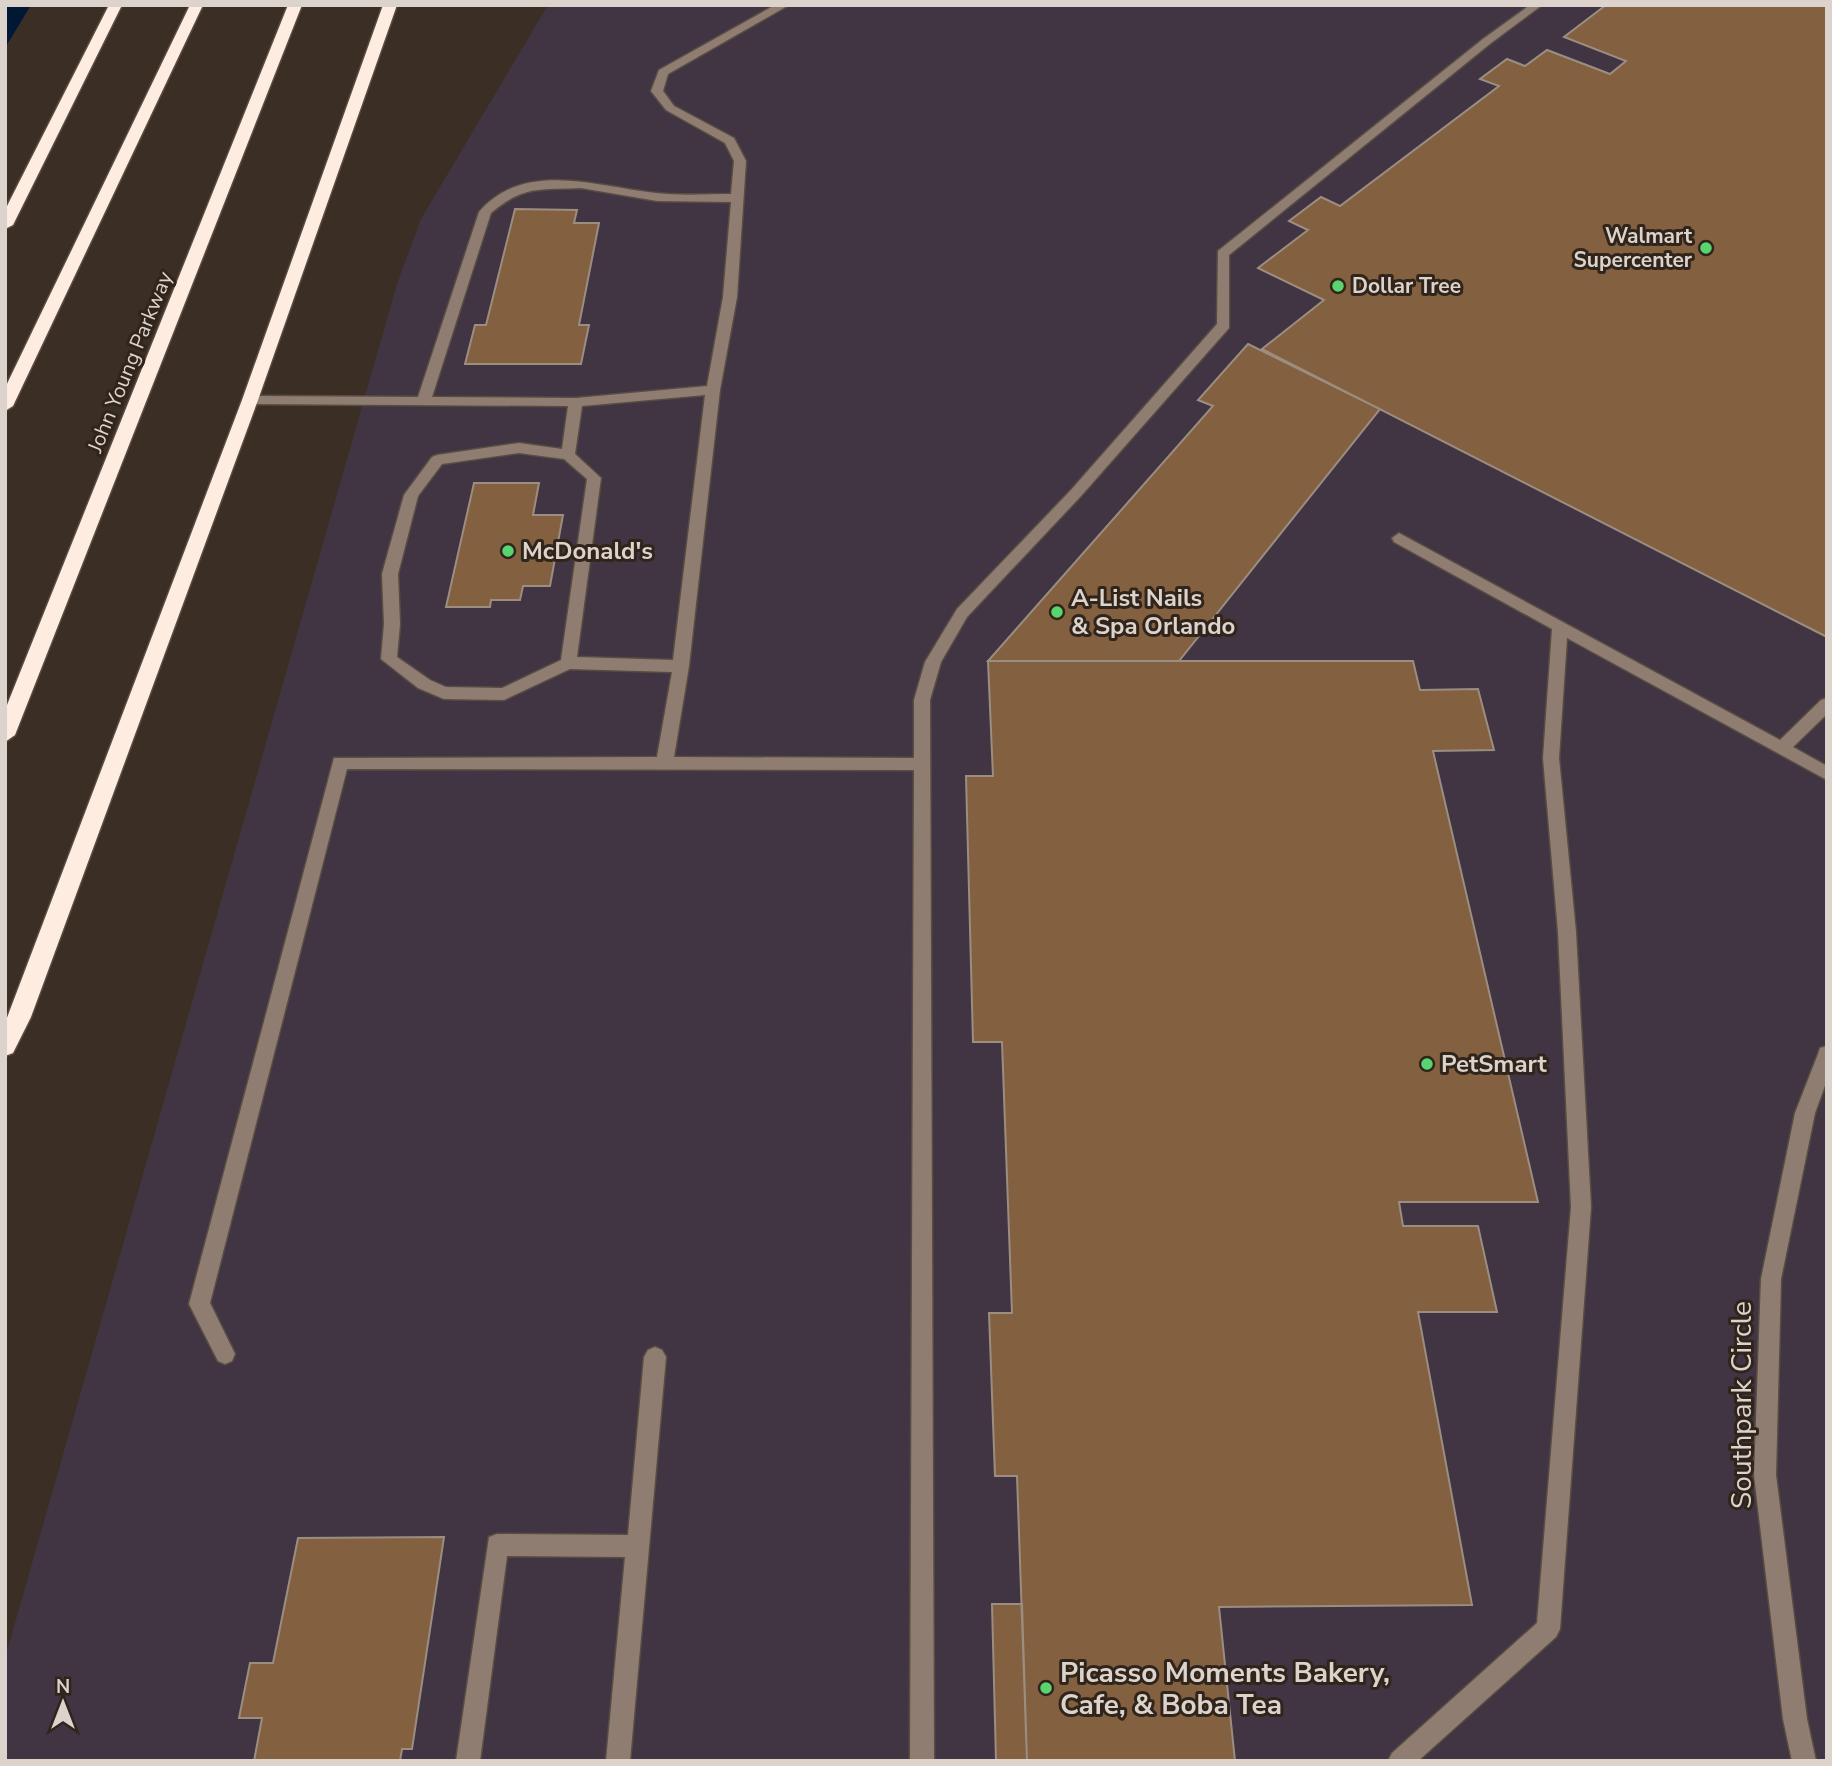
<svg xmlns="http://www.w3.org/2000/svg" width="1832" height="1766" font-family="'Nunito Sans',sans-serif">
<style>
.commercial{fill:#413543}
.water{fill:#001833}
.building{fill:#826040;stroke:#9c8d81;stroke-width:2}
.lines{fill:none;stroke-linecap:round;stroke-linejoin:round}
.minor-casing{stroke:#584d43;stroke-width:3}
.highway-casing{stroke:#584d43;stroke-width:3}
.minor{fill:#907d72;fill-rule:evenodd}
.highway{fill:#ffece1;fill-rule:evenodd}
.poi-dot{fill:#58d570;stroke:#31251b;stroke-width:2.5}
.labels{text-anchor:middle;stroke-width:6;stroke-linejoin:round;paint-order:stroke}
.far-poi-label{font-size:21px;font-weight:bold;fill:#dbd3cc;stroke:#31251b;text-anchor:end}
.far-street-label{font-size:21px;fill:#dbd3cc;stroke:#31251b}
.poi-label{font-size:24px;font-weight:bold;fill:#dbd3cc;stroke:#31251b;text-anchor:start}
.near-street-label{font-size:28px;fill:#dbd3cc;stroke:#31251b}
.near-poi-label{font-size:28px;font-weight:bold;fill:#dbd3cc;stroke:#31251b;text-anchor:start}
</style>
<rect width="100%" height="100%" fill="#3b2f25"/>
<path class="commercial" d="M548,5H1827V1761H5V1658L397,284L421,219Z"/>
<path class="water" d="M5,5H31L5,48Z"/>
<path class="building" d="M1606,5H1827V637L1262,349L1324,300L1258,268L1308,230L1289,221L1321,197L1340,206L1499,86L1480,79L1507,59L1525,66L1547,50L1610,74L1626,61L1564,37Z
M515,209L577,210L574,223H599L579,325H589L581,364H465L475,325H486Z
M1248,344L1380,409L1179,661H988L1213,406L1198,400Z
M474,483H539L533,515H563L550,586H523L520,600H491L490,607H446Z
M988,661H1413L1420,690L1478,689L1494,750L1433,751L1538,1202H1399L1403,1226H1478L1497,1312H1418L1472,1605L1219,1607L1235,1761H1027L1017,1476H995L989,1313H1012L1002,1042H973L966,776H993Z
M444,1537L412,1749H402L400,1761H254L262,1718H239L250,1663H273L298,1538Z
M992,1604H1022L1027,1761H996Z"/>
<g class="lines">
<g class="minor-casing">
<path id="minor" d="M775,5H789L668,74L663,91L674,106L734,138L746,161L737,297L720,390L689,666L674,757L914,758V700L925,662L957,609L1071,490L1217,324L1218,251L1483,39L1530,5H1542L1491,43L1229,255V328L1081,496L967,617L941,662L930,700L934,1761H910L914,770L347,769L210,1303L235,1354L232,1361L225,1364L218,1361L189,1304L334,758L657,757L672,672L570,669L504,700L444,699L418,688L381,659L384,624L382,574L404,495L432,457L437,455L519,443L562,449L568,406L250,404L243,400L250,396L418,397L479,212C524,159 598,187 656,193C681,196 707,194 731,194L734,161L725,143L666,110L651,91L659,70ZM581,188L657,201L731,202L723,297L707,386L576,398L432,397L491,213C524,185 540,190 581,188ZM705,395L673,660L577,657L601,478L575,454L582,406ZM519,453L564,459L587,479L561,660L502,688L446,687L430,680L397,657L400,624L398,574L418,496L442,464Z
M1399,533L1780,740L1821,700L1827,698V714L1793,747L1827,766V780L1567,638L1559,758L1576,932L1591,1207L1560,1629L1556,1637L1418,1761H1388L1392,1753L1537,1623L1571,1207L1558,932L1543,758L1552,629L1394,542L1392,538Z
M1827,1046V1080L1815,1113L1781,1279L1776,1475L1807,1719L1816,1761H1792L1783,1719L1754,1475L1761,1279L1795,1113L1818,1054L1820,1048Z
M655,1347L662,1350L666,1357L630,1761H606L625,1557L507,1556L480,1761H456L489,1537L497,1534L628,1535L644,1357L648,1350Z"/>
</g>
<g class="highway-casing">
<path id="highway" d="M109,5H122L13,225L5,229V210Z
M190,5H203L13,406L5,411V388Z
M288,5H302L15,735L5,742V710Z
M383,5H397L258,400L31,1017L13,1053L5,1056V1023L242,400Z"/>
</g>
<use href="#minor" class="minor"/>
<use href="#highway" class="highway"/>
</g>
<g class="poi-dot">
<circle cx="1706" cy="248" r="7"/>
<circle cx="1338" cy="286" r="7"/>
<circle cx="508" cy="551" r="7"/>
<circle cx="1057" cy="612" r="7"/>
<circle cx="1427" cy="1064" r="7"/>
<circle cx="1046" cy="1688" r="7"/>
</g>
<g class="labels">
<g class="far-poi-label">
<text x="1692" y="243">Walmart<tspan x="1692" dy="24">Supercenter</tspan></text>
<text x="1352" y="293" text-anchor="start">Dollar Tree</text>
</g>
<g class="far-street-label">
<text transform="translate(130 362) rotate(-68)" y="7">John Young Parkway</text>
</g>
<g class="poi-label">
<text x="522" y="559">McDonald's</text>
<text x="1071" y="606">A-List Nails<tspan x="1071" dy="28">&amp; Spa Orlando</tspan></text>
<text x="1441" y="1072">PetSmart</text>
</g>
<g class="near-street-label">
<text transform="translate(1741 1405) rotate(-90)" y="10">Southpark Circle</text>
</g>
<g class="near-poi-label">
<text x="1060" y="1682">Picasso Moments Bakery,<tspan x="1060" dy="32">Cafe, &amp; Boba Tea</tspan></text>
</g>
</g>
<rect width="1832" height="1766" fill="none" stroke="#dbd3cc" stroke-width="14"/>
<g transform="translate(63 1703)" stroke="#31251b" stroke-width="5" paint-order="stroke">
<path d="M0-5L12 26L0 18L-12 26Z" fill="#dbd3cc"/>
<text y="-10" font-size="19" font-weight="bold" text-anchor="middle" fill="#dbd3cc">N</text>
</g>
</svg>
